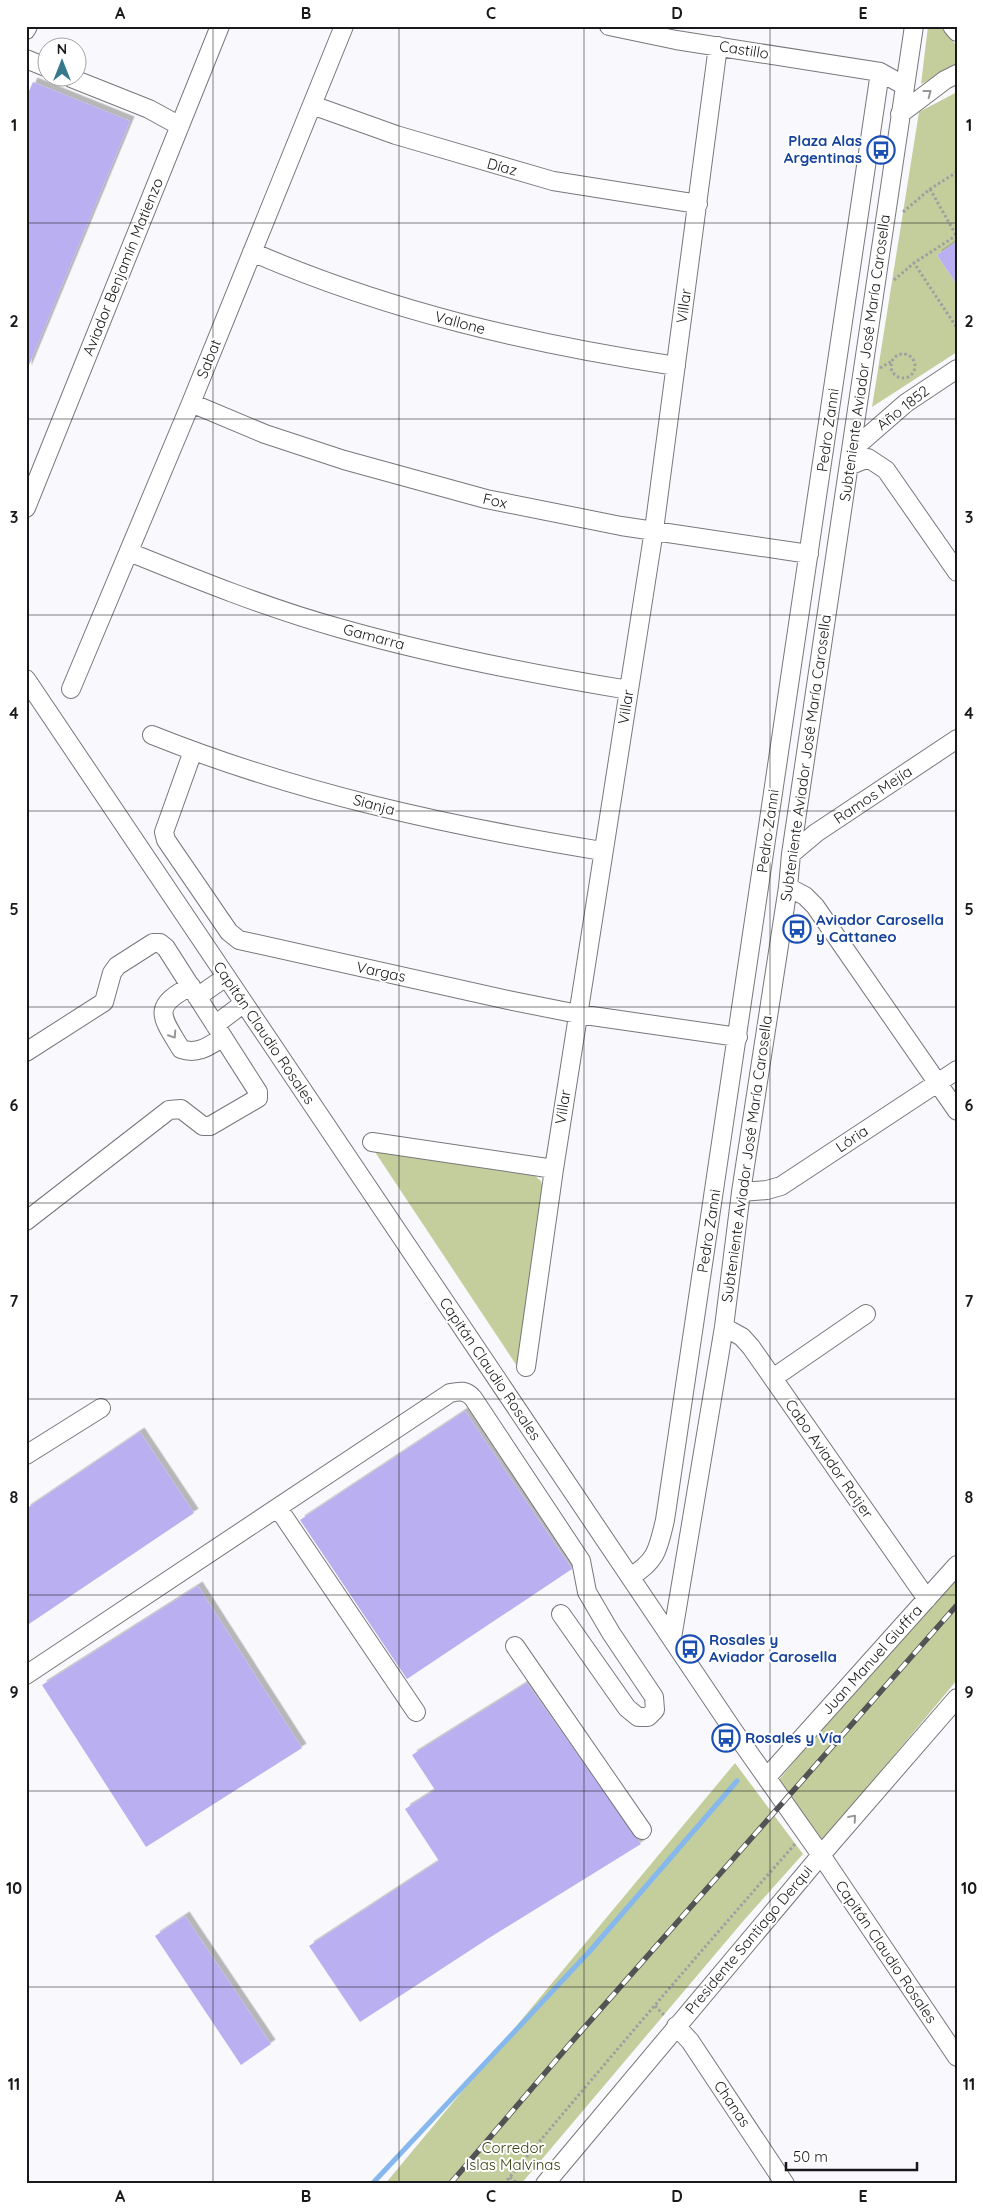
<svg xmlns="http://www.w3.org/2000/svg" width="983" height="2210" font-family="Quicksand,sans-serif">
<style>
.green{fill:#c4ce9c}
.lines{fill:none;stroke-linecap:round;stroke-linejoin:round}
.stream{stroke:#86b8ed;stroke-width:5}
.building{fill:#baaff0;filter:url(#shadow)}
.minor-casing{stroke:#78777b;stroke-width:20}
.path{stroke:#9f9fa2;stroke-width:3;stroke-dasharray:2.5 2.5;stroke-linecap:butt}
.minor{stroke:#fff;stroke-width:18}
.rail-casing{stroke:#535355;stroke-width:5.5}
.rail{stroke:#fff;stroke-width:4;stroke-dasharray:11;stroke-linecap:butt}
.oneway{stroke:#989798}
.grid{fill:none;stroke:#19181a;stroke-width:1;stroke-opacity:0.55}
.labels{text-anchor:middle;stroke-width:4;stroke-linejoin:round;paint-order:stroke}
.street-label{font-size:15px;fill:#19181a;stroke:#fff}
.transit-label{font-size:15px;font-weight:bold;fill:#164399;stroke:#fff;text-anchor:start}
.park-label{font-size:15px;fill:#3a410c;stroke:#fff}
.neatline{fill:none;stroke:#19181a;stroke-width:2}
.grid-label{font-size:16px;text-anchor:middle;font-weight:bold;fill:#19181a}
</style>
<defs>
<filter id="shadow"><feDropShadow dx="4.5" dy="-4.5" stdDeviation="0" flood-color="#0004"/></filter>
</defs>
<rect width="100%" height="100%" fill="#f9f9fd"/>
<path class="green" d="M928,26H940L957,46V66L921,84Z
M957,92V241L937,255L957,285V352L872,407L919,112Z
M375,1152L533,1174L541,1181L544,1193L517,1366Z
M957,1565V1680L821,1843L778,1781Z
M735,1763L803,1854L745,1919L521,2184H385Z"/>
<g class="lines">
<path class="stream" d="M372,2184L589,1952L737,1781"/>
</g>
<path class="building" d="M33,82L130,121L27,370L26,98Z
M957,241V285L937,255Z
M465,1411L572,1569L407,1679L300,1520Z
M140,1432L194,1513L26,1626V1509Z
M198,1586L302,1748L146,1847L42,1685Z
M527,1683L641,1844L489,1938L360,2022L309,1946L439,1861L405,1809L435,1790L412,1755Z
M185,1916L271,2044L241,2065L155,1936Z"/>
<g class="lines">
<g class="minor-casing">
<path id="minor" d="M609,26L676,40L880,72L905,86
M952,26L957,32
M26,30L28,26
M26,59L48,68
M71,78L149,109L180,126
M312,105L396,135L553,181L698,204
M900,114L945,80L957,74
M252,252C388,311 530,344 676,366
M191,403L265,434L344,460L486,499L621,526L809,554
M852,450L906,403L957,369
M849,466L868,458L886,470L957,572
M26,508L220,26
M129,552C198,580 267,608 339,628C434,655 531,674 629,690
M26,679L733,1730L821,1855L957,2057
M71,689L191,403L344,26
M152,735C297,793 449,826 602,851
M193,751L164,832L166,840L229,932L239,940L508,1000L578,1014L738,1037
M791,854L816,833L957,739
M788,887L805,896L815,906L957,1111
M191,986C151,1007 161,1016 181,1049C198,1055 209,1046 223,1037
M197,997L226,977
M215,1025L244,1003
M26,1052L104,1002L112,973L117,966L153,943H160L166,948L258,1092V1098L210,1126H203L181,1109L169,1110L26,1221
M372,1142L554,1169
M741,1192L767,1190L781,1186L957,1070
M724,1327L742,1337L751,1347L927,1599
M526,1367L554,1169L654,530L718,46
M773,1378L866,1314
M26,1455L101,1408
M278,1508L416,1712
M630,1577C657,1561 658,1549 665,1520L880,72
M672,1638L724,1327L741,1192L788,887L791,854L914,26
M515,1646L642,1830
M26,1675L450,1393C460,1391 466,1390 473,1398L581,1561L587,1592L611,1633L654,1697L655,1710L648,1717H638L627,1708L561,1614
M767,1777L957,1565
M676,2026L690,2041L785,2184
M545,2184L821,1855L957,1698"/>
</g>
<path class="path" d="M930,189L956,235
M903,212L930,189L957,172
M957,235L914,263L957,328
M894,280L914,263
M891 366a12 12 0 1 1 24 0a12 12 0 1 1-24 0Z
M880,368L892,361
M655,2006L665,2016
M510,2177L518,2184
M504,2184C600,2069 696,1956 795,1844"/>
<use href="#minor" class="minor"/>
<g class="rail-casing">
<path id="rail" d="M450,2184L569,2045L957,1605"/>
</g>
<use href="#rail" class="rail"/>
</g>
<defs><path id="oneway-chevron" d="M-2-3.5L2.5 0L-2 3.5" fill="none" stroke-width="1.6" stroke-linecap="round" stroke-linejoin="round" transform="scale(1.25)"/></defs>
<g class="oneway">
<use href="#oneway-chevron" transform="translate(928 93) rotate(-37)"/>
<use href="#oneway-chevron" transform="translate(173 1035) rotate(57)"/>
<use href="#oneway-chevron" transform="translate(853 1818) rotate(-49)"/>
</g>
<path class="grid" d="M213,26V2184M399,26V2184M584,26V2184M770,26V2184M26,223H957M26,419H957M26,615H957M26,811H957M26,1007H957M26,1203H957M26,1399H957M26,1595H957M26,1791H957M26,1987H957"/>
<defs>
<g id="bus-ring" transform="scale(1.4375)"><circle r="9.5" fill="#fff" stroke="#1a4fb4" stroke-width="1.5"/><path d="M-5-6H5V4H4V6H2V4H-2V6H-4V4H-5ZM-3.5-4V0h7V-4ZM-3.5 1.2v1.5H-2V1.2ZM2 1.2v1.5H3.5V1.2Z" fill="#1a4fb4"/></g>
</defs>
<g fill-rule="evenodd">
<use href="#bus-ring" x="881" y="150"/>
<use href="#bus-ring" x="797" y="929"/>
<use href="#bus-ring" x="690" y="1649"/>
<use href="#bus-ring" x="726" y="1738"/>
</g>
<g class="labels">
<g class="street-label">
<text transform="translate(744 50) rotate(9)" y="5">Castillo</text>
<text transform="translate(502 167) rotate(15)" y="5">Díaz</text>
<text transform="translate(123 267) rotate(-68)" y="5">Aviador Benjamín Matienzo</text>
<text transform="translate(684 306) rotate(-82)" y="5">Villar</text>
<text transform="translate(460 323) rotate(15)" y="5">Vallone</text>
<text transform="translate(865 358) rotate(-82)" y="5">Subteniente Aviador José María Carosella</text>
<text transform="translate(209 359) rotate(-68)" y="5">Sabat</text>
<text transform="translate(903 408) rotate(-38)" y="5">Año 1852</text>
<text transform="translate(828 430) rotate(-82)" y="5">Pedro Zanni</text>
<text transform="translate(495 501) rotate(13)" y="5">Fox</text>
<text transform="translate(374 637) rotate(15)" y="5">Gamarra</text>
<text transform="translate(626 707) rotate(-81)" y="5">Villar</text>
<text transform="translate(806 758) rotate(-82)" y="5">Subteniente Aviador José María Carosella</text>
<text transform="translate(873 795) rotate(-34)" y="5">Ramos Mejía</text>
<text transform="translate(374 805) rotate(15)" y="5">Sianja</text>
<text transform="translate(768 831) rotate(-82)" y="5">Pedro Zanni</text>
<text transform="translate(381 972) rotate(12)" y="5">Vargas</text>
<text transform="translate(264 1033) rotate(56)" y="5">Capitán Claudio Rosales</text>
<text transform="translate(563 1107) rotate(-81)" y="5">Villar</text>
<text transform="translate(852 1139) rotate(-34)" y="5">Lória</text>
<text transform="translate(747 1159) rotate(-82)" y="5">Subteniente Aviador José María Carosella</text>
<text transform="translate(709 1231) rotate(-81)" y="5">Pedro Zanni</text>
<text transform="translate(490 1369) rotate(56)" y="5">Capitán Claudio Rosales</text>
<text transform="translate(829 1459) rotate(55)" y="5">Cabo Aviador Rotjer</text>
<text transform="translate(872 1660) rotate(-48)" y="5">Juan Manuel Giuffra</text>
<text transform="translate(749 1940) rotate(-50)" y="5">Presidente Santiago Derqui</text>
<text transform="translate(886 1952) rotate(56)" y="5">Capitán Claudio Rosales</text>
<text transform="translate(732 2104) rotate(56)" y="5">Chanas</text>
</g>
<g class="transit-label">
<text x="862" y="146" text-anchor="end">Plaza Alas<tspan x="862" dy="17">Argentinas</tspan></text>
<text x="816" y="925">Aviador Carosella<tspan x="816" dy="17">y Cattaneo</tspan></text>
<text x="709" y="1645">Rosales y<tspan x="709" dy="17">Aviador Carosella</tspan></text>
<text x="745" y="1743">Rosales y Vía</text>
</g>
<g class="park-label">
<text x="513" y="2153">Corredor<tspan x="513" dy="17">Islas Malvinas</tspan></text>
</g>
</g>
<rect width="983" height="2210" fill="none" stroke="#ffffff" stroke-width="55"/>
<g transform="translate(62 62)"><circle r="24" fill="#ffffff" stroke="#a3a3a3"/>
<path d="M0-4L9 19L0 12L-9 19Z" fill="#38788c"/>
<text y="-8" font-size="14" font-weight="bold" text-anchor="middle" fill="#19181a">N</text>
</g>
<path d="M786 2162v8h131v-8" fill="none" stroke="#19181a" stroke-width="2.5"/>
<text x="793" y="2162" font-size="15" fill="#19181a" stroke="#ffffff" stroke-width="4" paint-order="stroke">50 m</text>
<rect x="28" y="28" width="928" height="2154" class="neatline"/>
<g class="grid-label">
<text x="120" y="19">A</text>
<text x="306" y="19">B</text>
<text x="491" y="19">C</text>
<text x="677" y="19">D</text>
<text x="863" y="19">E</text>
<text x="14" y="131">1</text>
<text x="969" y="131">1</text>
<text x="14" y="327">2</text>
<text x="969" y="327">2</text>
<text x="14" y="523">3</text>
<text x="969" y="523">3</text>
<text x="14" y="719">4</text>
<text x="969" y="719">4</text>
<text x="14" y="915">5</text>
<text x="969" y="915">5</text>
<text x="14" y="1111">6</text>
<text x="969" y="1111">6</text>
<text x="14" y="1307">7</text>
<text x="969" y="1307">7</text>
<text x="14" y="1503">8</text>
<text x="969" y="1503">8</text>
<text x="14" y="1698">9</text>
<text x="969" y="1698">9</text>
<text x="14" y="1894">10</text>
<text x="969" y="1894">10</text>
<text x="14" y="2090">11</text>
<text x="969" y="2090">11</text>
<text x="120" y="2202">A</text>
<text x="306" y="2202">B</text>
<text x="491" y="2202">C</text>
<text x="677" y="2202">D</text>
<text x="863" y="2202">E</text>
</g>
</svg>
